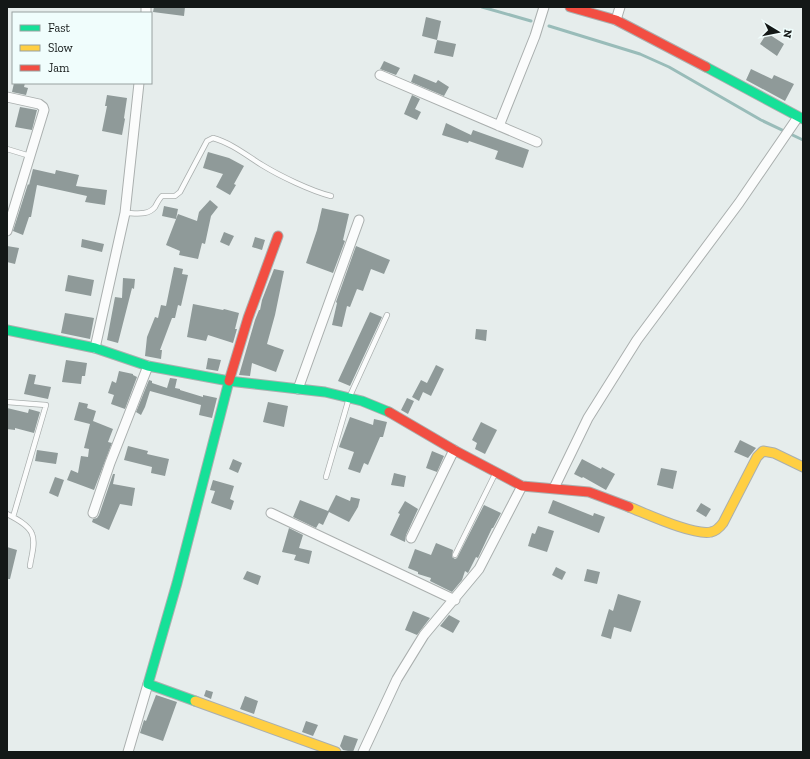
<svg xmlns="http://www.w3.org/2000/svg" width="810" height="759" font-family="'Zilla Slab',serif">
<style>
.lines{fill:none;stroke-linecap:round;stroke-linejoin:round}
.stream{stroke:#99bcb9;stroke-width:3}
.building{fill:#8f9a99}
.lane-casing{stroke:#aaafae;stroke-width:6}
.street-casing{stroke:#aaafae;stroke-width:11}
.fast-casing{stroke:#aaafae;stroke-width:11}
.slow-casing{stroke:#aaafae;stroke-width:11}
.jam-casing{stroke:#aaafae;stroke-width:11}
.lane{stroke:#fbfcfc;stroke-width:4.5}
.street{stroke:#fbfcfc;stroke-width:9}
.fast{stroke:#16e098;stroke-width:9}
.slow{stroke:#ffcf43;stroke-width:9}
.jam{stroke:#f24e42;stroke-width:9}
</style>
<rect width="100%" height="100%" fill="#e6edec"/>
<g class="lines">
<path class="stream" d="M482,7L531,21
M549,26L640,54L669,67L761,120L803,140"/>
</g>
<path class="building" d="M154,7H185L184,16L153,12Z
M426,17L441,21L437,40L422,36Z
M767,33L784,44L777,56L760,44Z
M437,40L456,44L453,57L434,53Z
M384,61L400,68L396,75L380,69Z
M751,69L772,79L774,75L794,84L785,101L746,80Z
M414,74L436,83L438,80L449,87L444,96L411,82Z
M14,83H25L24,87L28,88L26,95L12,92Z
M107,95L127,98L124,118L125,119L122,135L102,131L107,106H105Z
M412,95L420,99L415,109L421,112L417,120L404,114Z
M20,107L37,110L32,130L15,127Z
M446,123L471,135L473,130L529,150L523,168L495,159L498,151L469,141L468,143L442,135Z
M208,152L229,158L244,166L234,184L236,185L230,195L216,187L223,174L203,168Z
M33,169L55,174L56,170L79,175L76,186L107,190L105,205L85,202L87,196L37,185L31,217H29L23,235L13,231L28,184L29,185Z
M210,200L218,207L211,216L205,244L202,243L198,259L179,255L180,251L166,245L178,214L197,221L199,212Z
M164,206L178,209L176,219L162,216Z
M322,208L349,214L343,240L345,241L333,273L306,263L317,230Z
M224,232L234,236L229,246L220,242Z
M255,237L265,240L262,250L252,247Z
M82,239L104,244L102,252L81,247Z
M7,246L19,248L15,264L7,262Z
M356,246L390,260L384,274L371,269L363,291L357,289L350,307L347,306L342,327L332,325L337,303L336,302Z
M174,267L183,269L182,274L188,275L181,306L178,305L175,318H172L160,350H162L161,359L145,356L147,337L155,317L158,318L161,305L166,306Z
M274,269L284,271L275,315L267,344L284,350L276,372L252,363L250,376L239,375L255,320L259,310H260L262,300Z
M68,275L94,280L91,296L65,291Z
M123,278L135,279L134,289L132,288L118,343L107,340L115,297L122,298Z
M193,304L223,310L224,309L239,313L235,329H237L233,343L208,335L206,341L187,337Z
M370,312L382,317L350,386L338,381Z
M65,313L94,318L90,339L61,333Z
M476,329L487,330L486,341L475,339Z
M208,358L221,360L218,371L206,369Z
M66,360L87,363L85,376H82L81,384L62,382Z
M436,365L444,369L431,396L423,392L419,401L412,397L421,380L427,383Z
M119,371L133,374V375L137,377L125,409L111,404L114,395L108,393L112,381L116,383Z
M29,374L36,375L34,384L51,387L48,399L24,394Z
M170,378L177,379L175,388L180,389V390L203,397V395L217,398L212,418L199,415L201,405L150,391L145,407L141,415L136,412L149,380L152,381V383L167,388Z
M407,398L414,401L408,414L401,410Z
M79,402L88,404L87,408L96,411L93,421L113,429L108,442L112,443L94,490L67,480L71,470L78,473L81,456L88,457L89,449L84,448L90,424L74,420Z
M268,402L288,406L284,427L263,422Z
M7,408L28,413L29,409L40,412L34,433L15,428V430L7,429Z
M350,417L373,425L374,419L387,422L383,437H380L368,465L364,463L360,473L348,469L354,452L339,447Z
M481,422L497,430L485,454L475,449L477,443L472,440Z
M740,440L756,448L748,458L734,452Z
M128,446L148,451L147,454L169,459L165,476L151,473L152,467L124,460Z
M37,450L58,453L56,464L35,461Z
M432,451L444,456L437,472L426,468Z
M233,459L242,463L238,473L229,469Z
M582,459L601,469L602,467L615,474L606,490L583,477L582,478L574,474Z
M661,468L677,471L673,489L657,485Z
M394,473L406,476L404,487L391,485Z
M113,474H115L113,484L135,488L132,506L120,504L109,530L92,522L93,519L97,518L99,515Z
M55,477L64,480L58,497L49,493Z
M213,480L234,486L230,499L234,501L231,510L211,503L215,491L210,490Z
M336,495L350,501L351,497L360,499L358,507L349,522L329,512L323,525L319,523L316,528L293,517L300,500L328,511Z
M553,500L593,516L594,513L605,517L599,533L548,513Z
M405,501L418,509L406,535L405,542L390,535L400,514L398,513Z
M701,503L711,509L706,517L696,511Z
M484,505L501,513L493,528H492L478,558L476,557L468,573L465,571L462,580L452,592L430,581L431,578L418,574V572L408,568L415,549L431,555L436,543L453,550L452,557L455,559L457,558Z
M538,526L554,531L547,552L528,546L532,533L535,534Z
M289,528L303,535L299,548L312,551L309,564L294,560L296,555L282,552Z
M7,547L17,550L10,579H7Z
M556,567L566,572L562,580L552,575Z
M587,569L600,572L597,584L584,581Z
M247,571L261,576L258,585L243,579Z
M618,594L641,601L631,632L614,627L611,639L601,636L609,609L613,611Z
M413,611L430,618L417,635L405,630Z
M449,615L460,621L453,633L440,626Z
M206,690L213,692L211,699L204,696Z
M156,695L177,702L163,741L140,733L144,720L146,721Z
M245,696L258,701L254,714L240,709Z
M306,721L318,725L313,736L302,732Z
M344,735L358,739L353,752L343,750L340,746Z"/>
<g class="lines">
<g class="lane-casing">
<path id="lane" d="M7,149L30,156
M125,213C135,213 148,216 155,207C157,203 159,199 162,196H175L180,192L207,141L213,138C231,143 246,155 262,165C280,176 311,191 331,196
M7,402L46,405L13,517
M326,477L349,398L387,315
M7,514C15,518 29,525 32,534C36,543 31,557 30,566
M455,555L496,472"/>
</g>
<g class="street-casing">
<path id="street" d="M146,13V7
M616,20L620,7
M380,75L537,142
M499,126L535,36L544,7
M7,231L44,110L43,107L39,104L7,97
M95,348L125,213L139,83
M298,389L359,220
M554,488L588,418L637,340L739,203L798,117
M93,513L110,463L148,366
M271,513L455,600
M411,538L454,450
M128,752L148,684
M363,752L397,679L424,635L479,569L522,486"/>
</g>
<g class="fast-casing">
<path id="fast" d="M706,67L803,119
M7,330L95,348L148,366L229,381L325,392L362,401L389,412
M195,701L148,684L177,583L229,381"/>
</g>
<g class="slow-casing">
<path id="slow" d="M629,507C647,514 694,536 711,532C716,531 720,527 723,523L757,457L763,451L774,453L803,467
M195,701L336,752"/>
</g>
<g class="jam-casing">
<path id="jam" d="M570,7L616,20L706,67
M229,381L248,318L278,236
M389,412L454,450L522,486L589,492L629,507"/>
</g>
<use href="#lane" class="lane"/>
<use href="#street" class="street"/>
<use href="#fast" class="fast"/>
<use href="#slow" class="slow"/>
<use href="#jam" class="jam"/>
</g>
<rect width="810" height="759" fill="none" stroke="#131817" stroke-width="16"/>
<rect x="12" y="12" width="140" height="72" fill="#f0fdfc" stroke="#98a1a0"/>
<rect x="20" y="25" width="20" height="6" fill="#16e098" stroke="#98a1a0"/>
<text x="48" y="32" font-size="12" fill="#131817">Fast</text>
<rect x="20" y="45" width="20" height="6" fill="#ffcf43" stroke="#98a1a0"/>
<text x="48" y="52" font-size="12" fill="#131817">Slow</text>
<rect x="20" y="65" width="20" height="6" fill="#f24e42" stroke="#98a1a0"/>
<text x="48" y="72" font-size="12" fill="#131817">Jam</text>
<g transform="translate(778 32) rotate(100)" stroke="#f0fdfc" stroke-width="3" paint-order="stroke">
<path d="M0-3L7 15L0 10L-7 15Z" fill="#131817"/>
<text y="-6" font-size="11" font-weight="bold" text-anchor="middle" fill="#131817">N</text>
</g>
</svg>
